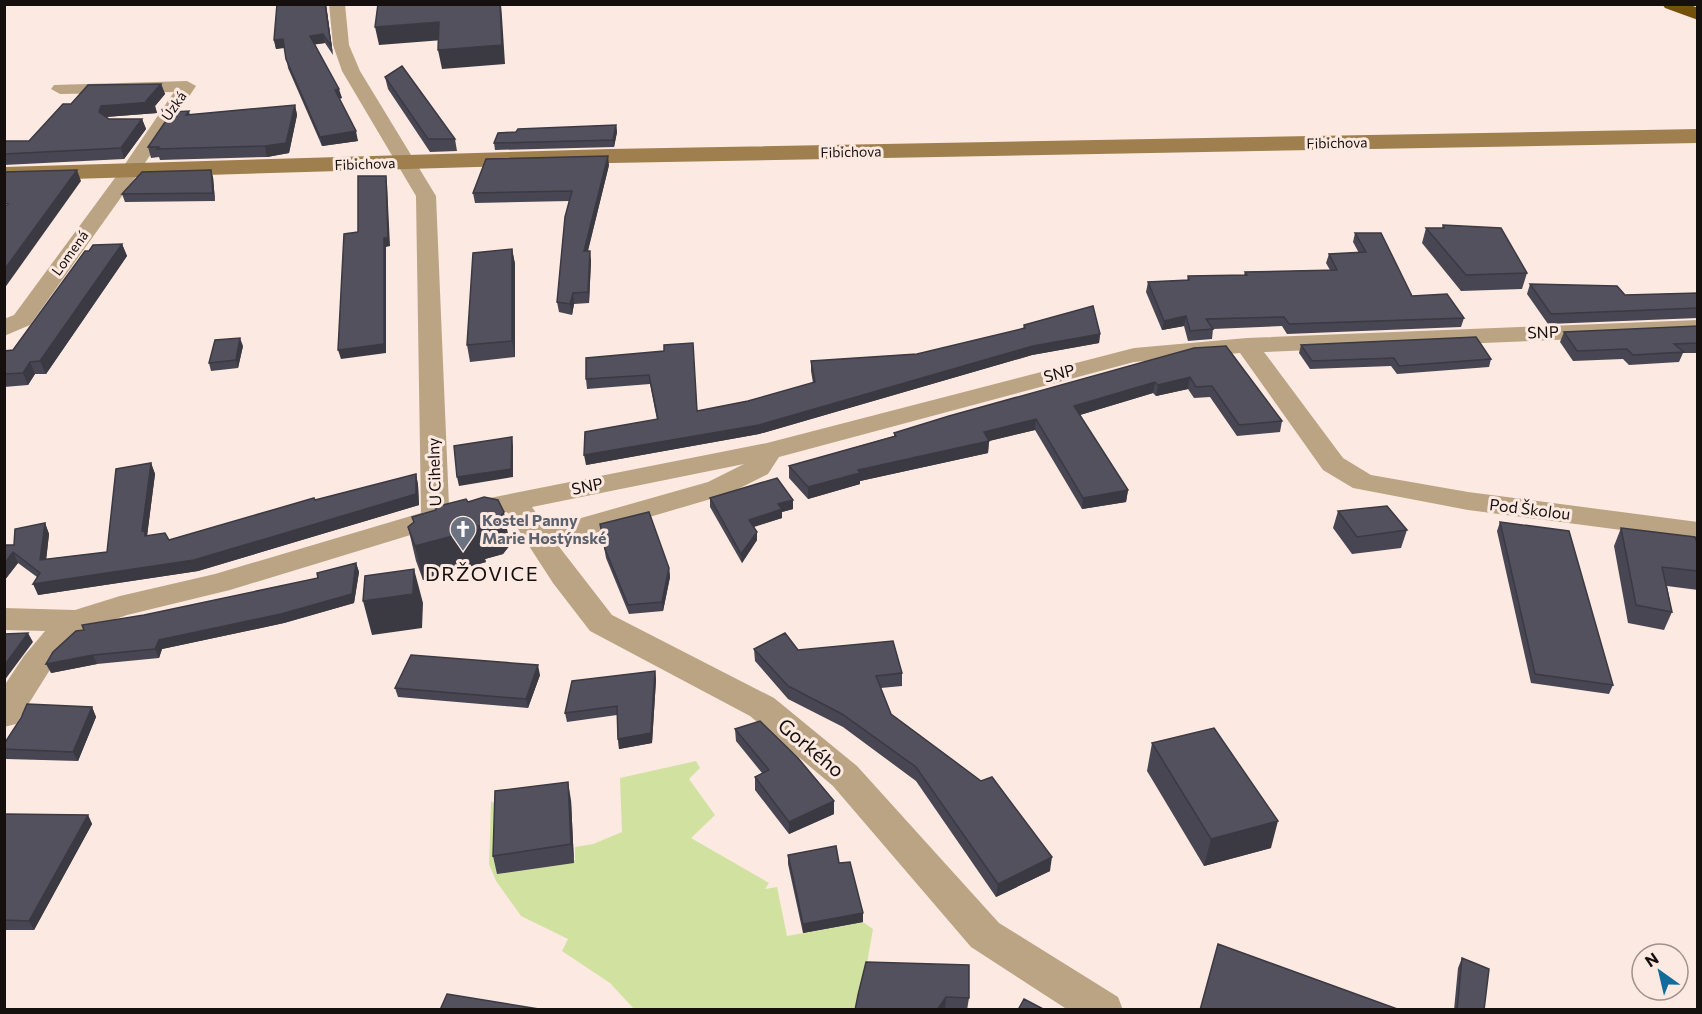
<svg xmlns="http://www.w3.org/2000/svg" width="1702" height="1014" font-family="Commissioner,sans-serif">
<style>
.green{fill:#d1e2a0}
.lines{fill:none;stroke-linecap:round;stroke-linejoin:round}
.street{fill:#baa483;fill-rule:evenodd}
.secondary{fill:#9f7f4d;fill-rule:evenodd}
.highway{fill:#74510b;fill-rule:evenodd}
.wall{fill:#484652}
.shaded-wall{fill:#3b3942}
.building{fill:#54515f;stroke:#3b3942;stroke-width:1.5}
.labels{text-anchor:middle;stroke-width:6;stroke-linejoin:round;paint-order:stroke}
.far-street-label{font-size:14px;fill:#150f0d;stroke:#fce9e2}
.street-label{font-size:16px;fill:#150f0d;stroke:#fce9e2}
.worship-label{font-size:16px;font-weight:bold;fill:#5b616d;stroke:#fce9e2;text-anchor:start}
.quarter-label{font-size:20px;letter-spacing:1.5px;fill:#150f0d;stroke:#fce9e2}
.near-street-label{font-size:20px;fill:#150f0d;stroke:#fce9e2}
</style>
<rect width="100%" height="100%" fill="#fce9e2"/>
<path class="green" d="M696,761L700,768L689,779L715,815L691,838L769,883L765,889L777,887L787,936L863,922L873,929L859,1009H634L610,983L562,951L568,939L521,916L496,881L489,864L491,801L501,808L500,872L575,860V847L593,844L622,832L620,778Z"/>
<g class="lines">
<path class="street" d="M329,4H345L349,45L360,71L436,196L449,506L767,443L1134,348L1247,338L1698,320V334L1264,352L1343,458L1371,475L1468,492L1698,522V540L1468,510L1353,488L1323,470L1240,353L1134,362L779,457L768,474L728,494L557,544L612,615L774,698L857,766L999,923L1118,997L1123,1010H1068L971,947L833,786L750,716L590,631L553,583L507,512L440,526L230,590L127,615L88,629L56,660L16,724L4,727V686L24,656L45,631L4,630V608L75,610L120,596L215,574L421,513L416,196L342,71L333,45ZM744,464L708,482L546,528L532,507Z
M187,81L196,86L137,175L30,325L4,336V319L14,315L123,167L174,92L60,94L51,89L54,85Z"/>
<path class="secondary" d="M1698,129V143L610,163L4,181V167L610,149Z"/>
<path class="highway" d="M1662,4H1688L1698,8V20L1665,8Z"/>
</g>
<path class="wall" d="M326,4L333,55L325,43L315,44L342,98L339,99L358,141L322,146L288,68L285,48L276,49L274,40Z
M385,77L455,139L457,151L430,152L388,89Z
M161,84L165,94L155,106L157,113L106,117L109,119H142L146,129L124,159L4,165V141H29L71,104Z
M295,105L297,115L289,153L267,157L160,160L159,157L151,158L148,147L189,111L190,115Z
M616,125L617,132L614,147L495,150L494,143L516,132Z
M609,165L588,251L591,261L589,303L574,304L572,315L559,312L557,302L569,201L475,203L473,193Z
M213,177L215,201L125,202L122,194Z
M1443,225L1527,273L1522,289L1461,291L1422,243L1426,228H1442Z
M1355,233L1412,296L1464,318L1461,327L1287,334L1282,326L1213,329L1212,339L1188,341L1184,326L1162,330L1146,292L1148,282L1187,281L1188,276L1244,275L1245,272L1330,270L1326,263L1329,254L1359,253L1353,242Z
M122,244L127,256L46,374H35L28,385L4,387V351L13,350L89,251Z
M512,249L515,264V357L470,362L467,345Z
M1530,284L1625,295L1698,293V318L1548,324L1527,294Z
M1024,325L1100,334L1099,343L1032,355L759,434L586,465L657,420L650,384L587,389L586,379L664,351L698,411L748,401L813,383L811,371V361L917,354L1023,329Z
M1698,326V353H1683L1679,362L1629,365L1623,359L1573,361L1560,342L1564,332Z
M1301,345L1491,359L1489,367L1397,374L1391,366L1310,369L1299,353Z
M243,346L238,368L211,371L209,363Z
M1194,348L1282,421L1280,432L1237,436L1210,397L1194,398L1188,389L1156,396L1153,393L1080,415L1128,490L1126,502L1082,509L1035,430L989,441L988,453L860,481V484L808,499L789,478V466L894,436V433Z
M151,463L155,474L147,536L169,540L416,474L418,485L419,505L198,571L38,595L37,577L18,563L4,581L14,545L45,523L49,534L46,559L107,552Z
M710,498L793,509L782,512V518L754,527L757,540L742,563L710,507Z
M468,502L510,545L503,554L485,559L486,562L423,580L416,561L408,527L414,522L412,517Z
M1338,511L1407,530L1401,548L1352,554L1333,528Z
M1500,522L1613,685L1609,694L1531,683L1497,531Z
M600,524L669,568L670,577L663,611L629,614L606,558Z
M1621,528L1698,545V590L1667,586L1672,612L1664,630L1628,623L1614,546Z
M356,563L359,572L354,603L284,623L162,649L159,658L97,664L51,673L84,630L144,615L318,578Z
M754,649L798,650L902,673V686L881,688L891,714L1050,871L996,897L916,781L843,727L788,699L755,661Z
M655,671L656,680L652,743L619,749L617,715L567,722L565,713Z
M540,675L528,708L398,697L395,688Z
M92,707L96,717L78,761L6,759L4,756V744Z
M735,729L834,814L789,834L755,790V777L762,773L736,741Z
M1152,743L1271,848L1204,866L1147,771Z
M571,800L574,863L497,874L493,856Z
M4,814L88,815L92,824L34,930H4Z
M788,855L839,863L863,922L803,933L788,864Z
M1462,958L1484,1010H1454L1458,968Z
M866,962L969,998L967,1010H855Z"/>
<path class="shaded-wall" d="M325,4H326L333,55L331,46Z
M501,4L502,17L505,64L442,69L438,50Z
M439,22L443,40L379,45L375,27Z
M323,34L325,43L312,45L310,36Z
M283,39L286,47L276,49L274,40Z
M161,84L165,94L155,106L157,113L105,117L99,112L101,106L146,101Z
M339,89L342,98L337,99L335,90Z
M295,105L297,115L289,153L267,157L265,146Z
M142,119L146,129L124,159L121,148Z
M616,125L617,132L614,147L613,140Z
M356,131L358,141L322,146L320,137Z
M608,156L609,165L585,262L584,251Z
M77,170L81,181L4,289V270Z
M211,170L213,177L215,201L213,193Z
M386,176L387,184L390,246L386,247V353L341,359L338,350L384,238Z
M122,244L127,256L46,374L40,361Z
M512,249L515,264V357L512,341Z
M590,251L591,261L589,303L588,292Z
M573,293L574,304L572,315L570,304Z
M1186,316L1184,326L1162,330L1164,321Z
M1100,334L1099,343L1032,355L759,434L586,465L584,455L1033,346Z
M240,338L243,346L238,368L236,360Z
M30,362L35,374L28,385L23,373Z
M1190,377L1188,389L1156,396L1158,385Z
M1155,382L1153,393L1073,417L1074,406Z
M1036,419L1035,430L989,441L988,453L860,481V484L808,499V487L858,470L984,432Z
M512,437L513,446V477L459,486L457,477Z
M151,463L155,474L147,536L149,547L142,531Z
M416,474L418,485L419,505L198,571L38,595L33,584Z
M1128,490L1126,502L1082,509L1083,498Z
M793,500V509L782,512V518L749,528V520L778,504Z
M504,512L510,545L503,554L485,559L486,562L423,580L415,546L478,526Z
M45,523L49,534L45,571L40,560Z
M757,532V540L742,563L741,554Z
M13,552L18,563L4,581V564Z
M356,563L359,572L354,603L284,623L162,649L159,658L155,649L159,640Z
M669,568L670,577L663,611L662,602Z
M414,569L423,603L422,628L372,635L363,601Z
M28,633L33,642L4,681V666Z
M93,655L97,664L51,673L46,664Z
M538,665L540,675L528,708L526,699Z
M655,671L656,680L652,743L619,749L618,739Z
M92,707L96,717L78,761L73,752Z
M568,782L571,800L574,863L571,844Z
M834,801V814L789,834V822Z
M88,815L92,824L34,930L29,921Z
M1278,821L1271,848L1204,866L1211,839Z
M1052,857L1050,871L996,897L998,884Z
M863,913V922L803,933V924Z
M946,997L945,1010H937Z"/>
<path class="building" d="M277,4H325L331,46L323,34L310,36L339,89L335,90L356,131L320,137L286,59L283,39L274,40Z
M378,4H500L502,45L438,50L439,22L375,27Z
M402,66L455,139H428L385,77Z
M161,84L146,101L154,102L101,106L99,112L109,119H142L121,148L4,154V141H29L63,104H71L88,85Z
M295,105L286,143L265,146L157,149L159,147H148L172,112L189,111L186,115Z
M616,125L613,140L494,143L498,133L516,132L518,129Z
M608,156L584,251H590L588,292L573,293L570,304L557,302L565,217L572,191L473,193L486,159Z
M77,170L4,270V207L8,204L4,203V172Z
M211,170L213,193L122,194L142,172Z
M358,176H386L388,238H384V344L338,350L344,234L358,232Z
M1443,225L1501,228L1527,273L1466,275L1426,228H1444Z
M1355,233H1381L1412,296L1447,294L1464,318L1289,324L1284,317L1206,319L1213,329L1190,331L1186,316L1164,321L1148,282L1189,280L1188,276L1247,275L1245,272L1337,270L1329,254L1366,252Z
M122,244L40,361L30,362L23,373L4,374V351L13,350L85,251H89L93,245Z
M512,249V341L467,345L473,253Z
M1530,284L1617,286L1625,295L1698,293V308L1551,314Z
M1093,306L1100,334L1033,346L759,425L584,455L585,432L658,419L649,375L586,379V358L664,351V345L693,343L697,411L748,401L815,382L811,361L917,354L1025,328L1024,325Z
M1698,326V343L1674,344L1684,352L1633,355L1627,349L1577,351L1564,332Z
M1476,337L1491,359L1399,366L1394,358L1312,361L1301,345Z
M240,338L236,360L209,363L215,340Z
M1226,346L1282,421L1239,425L1212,386L1196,387L1190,377L1158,385L1155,382L1074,406L1128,490L1083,498L1036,419L984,432L989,441L858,470L860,473L808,487L789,466L896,436L894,433L949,416L1194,348Z
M512,437L511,469L457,477L454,446Z
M151,463L142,531H145V536L165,533L169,540L314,498L315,500L416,474V494L194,560L33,584L40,573L13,552L4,564V545H14L15,529L45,523L40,560L107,552L116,469Z
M777,478L793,500L778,504L782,509L749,520L757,532L741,554L710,498Z
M484,497L498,500L504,512L496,521L478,526L479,529L415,546L408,527L414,522L412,517L436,510L435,507L466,499L468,502Z
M1387,506L1407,530L1357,537L1338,511Z
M649,512L669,568L662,602L628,605L605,549L600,524Z
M1500,522L1569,531L1613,685L1535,674Z
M1621,528L1695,537L1698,545V571L1662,567L1672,612L1636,605Z
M356,563L352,594L281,614L159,640L155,649L93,655L46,664L53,652L76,631L84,630L82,625L144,615L318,578L317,573Z
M414,569L413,594L363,601L365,576Z
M28,633L4,666V634Z
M785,633L798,650L893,641L902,673L876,676L891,714L981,781L992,777L1052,857L998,884L916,767L842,714L788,686L754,649Z
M411,655L538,665L526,699L395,688Z
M655,671L651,733L618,739L617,706L565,713L572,681Z
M27,704L92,707L73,752L4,749V744L21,718Z
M760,721L798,758L834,801L789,822L755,777L769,770L735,729Z
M1214,728L1278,821L1211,839L1152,743Z
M568,782L571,844L493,856L495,791Z
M4,814L88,815L29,921L4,920Z
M836,846L839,863L850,862L863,913L803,924L788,855Z
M1218,944L1400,1010H1200Z
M1462,958L1489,969L1484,1010H1457Z
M866,962L969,965V998L946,997L937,1010H855L858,995Z
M447,994L545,1010H440Z
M1024,999L1045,1010H1018Z"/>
<defs>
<g id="church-pin" transform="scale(1.35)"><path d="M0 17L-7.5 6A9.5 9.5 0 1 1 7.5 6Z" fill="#6b7280" stroke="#fce9e2"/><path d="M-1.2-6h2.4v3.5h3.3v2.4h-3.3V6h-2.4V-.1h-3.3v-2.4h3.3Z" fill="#fff"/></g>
</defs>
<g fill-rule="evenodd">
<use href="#church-pin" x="463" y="529"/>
</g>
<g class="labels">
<g class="far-street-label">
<text transform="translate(174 106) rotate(-55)" y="5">Úzká</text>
<text transform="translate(1337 143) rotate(-1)" y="5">Fibichova</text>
<text transform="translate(851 152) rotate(-1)" y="5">Fibichova</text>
<text transform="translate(365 164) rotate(-2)" y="5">Fibichova</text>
<text transform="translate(70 253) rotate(-54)" y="5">Lomená</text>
</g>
<g class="street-label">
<text transform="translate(1543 332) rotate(-2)" y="6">SNP</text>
<text transform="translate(1059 373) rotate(-14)" y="6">SNP</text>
<text transform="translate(434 472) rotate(-92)" y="6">U Cihelny</text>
<text transform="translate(587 486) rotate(-11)" y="6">SNP</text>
<text transform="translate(1530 509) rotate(7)" y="6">Pod Školou</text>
</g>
<g class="worship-label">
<text x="482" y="526">Kostel Panny<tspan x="482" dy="18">Marie Hostýnské</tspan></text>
</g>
<g class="quarter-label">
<text x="482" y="581">DRŽOVICE</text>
</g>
<g class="near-street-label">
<text transform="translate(811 748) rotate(40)" y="7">Gorkého</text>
</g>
</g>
<rect width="1702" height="1014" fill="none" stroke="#150f0d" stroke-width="12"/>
<g transform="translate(1660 972) rotate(326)"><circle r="28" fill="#fce9e2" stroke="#a0928d" stroke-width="1.5"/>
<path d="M0-4.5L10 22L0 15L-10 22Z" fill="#116b9b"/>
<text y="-9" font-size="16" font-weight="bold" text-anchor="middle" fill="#150f0d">N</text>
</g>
</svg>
